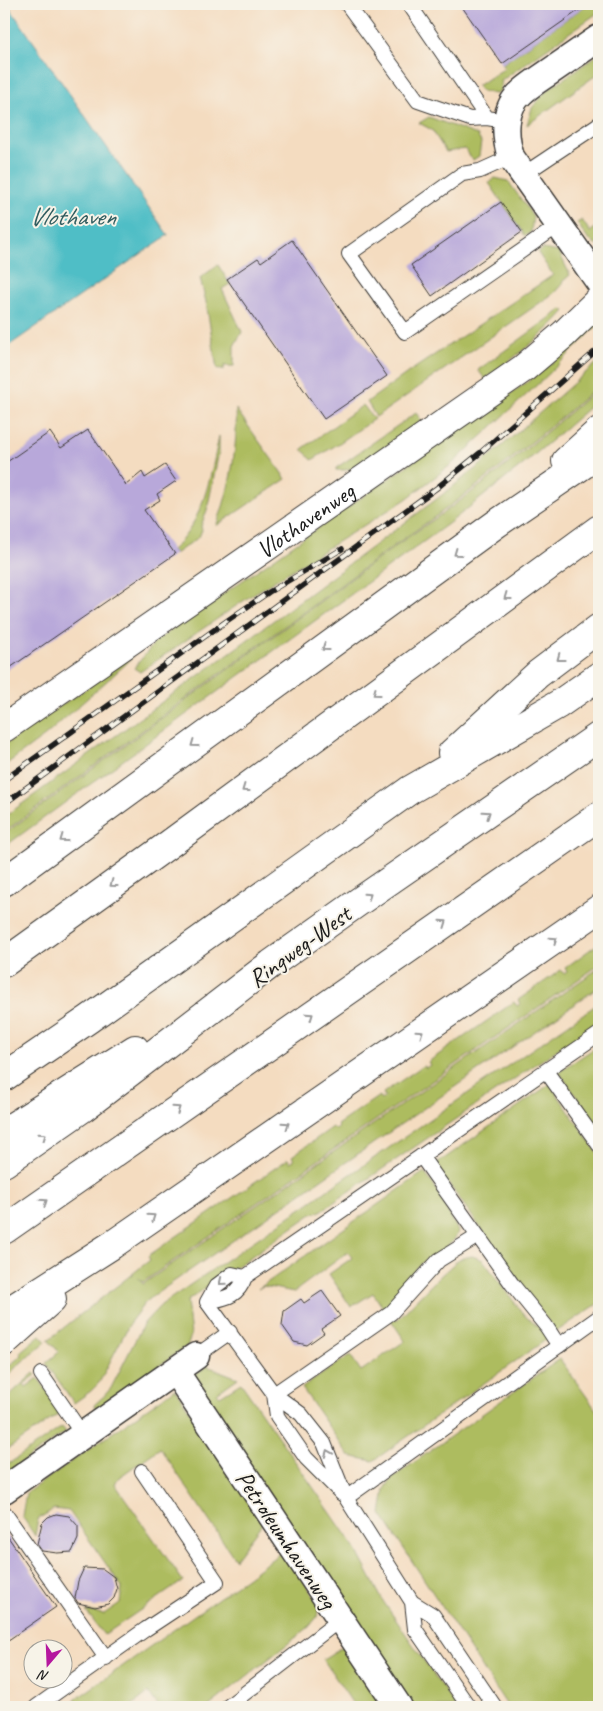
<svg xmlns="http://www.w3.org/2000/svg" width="603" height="1711" font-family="Caveat,sans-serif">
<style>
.green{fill:#adbc5e;stroke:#646c3d}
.water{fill:#50bec6;stroke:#366d71}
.building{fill:#b8a8da}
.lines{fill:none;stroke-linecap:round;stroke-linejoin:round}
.service-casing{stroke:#3c3935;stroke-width:16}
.minor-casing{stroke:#3c3935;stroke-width:29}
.secondary-casing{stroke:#3c3935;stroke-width:30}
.motorway-casing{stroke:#3c3935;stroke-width:30}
.service{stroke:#fff;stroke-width:14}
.minor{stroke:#fff;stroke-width:26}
.secondary{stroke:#fff;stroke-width:28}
.motorway{stroke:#fff;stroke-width:28}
.rail-casing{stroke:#1c1c1c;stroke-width:5.5}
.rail{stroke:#f7f3e8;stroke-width:4;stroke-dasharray:11;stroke-linecap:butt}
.oneway{stroke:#999}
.labels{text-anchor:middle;stroke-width:4;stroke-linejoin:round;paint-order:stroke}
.street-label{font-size:25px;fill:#1c1c1c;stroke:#f7f3e8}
.water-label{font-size:26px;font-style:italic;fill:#315d60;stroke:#f7f3e8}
</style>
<rect width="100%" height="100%" fill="#f7f3e8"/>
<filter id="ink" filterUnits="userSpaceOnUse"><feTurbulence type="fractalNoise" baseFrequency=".02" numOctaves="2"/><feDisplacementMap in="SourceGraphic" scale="10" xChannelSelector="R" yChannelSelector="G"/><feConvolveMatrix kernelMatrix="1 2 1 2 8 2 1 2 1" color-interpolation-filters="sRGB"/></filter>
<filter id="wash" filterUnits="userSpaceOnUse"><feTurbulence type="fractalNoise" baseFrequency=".0096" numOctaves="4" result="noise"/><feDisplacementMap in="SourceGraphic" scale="20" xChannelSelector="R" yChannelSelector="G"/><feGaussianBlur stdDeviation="1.12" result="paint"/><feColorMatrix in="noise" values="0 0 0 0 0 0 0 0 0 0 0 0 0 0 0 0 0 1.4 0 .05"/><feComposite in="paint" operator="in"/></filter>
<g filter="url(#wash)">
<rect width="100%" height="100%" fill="#f4dcc0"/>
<path class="green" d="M588,4H599V12L502,80L500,91L495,94L481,91L477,86L505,68L502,64Z
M599,54V73L527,125L532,108L546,91Z
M429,117L477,135L481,142L479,156L473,160L465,149L446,152L432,130L419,123Z
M495,178L508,181L533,216L531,232L525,236L489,183Z
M582,220L590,232L599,225V244L597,246L587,238L577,223Z
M543,249L559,252L570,275L562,282L563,283L554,293L376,417L367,402L406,374L553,275L538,253Z
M218,265L230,284L222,289L242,332L234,346V366H224V370L223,369H217L206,302L200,278Z
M562,309L565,311C542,338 513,358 485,379L478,370Z
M599,321V324L552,371L452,464L405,500L255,593L140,672L134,668L157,640L533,378L568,350Z
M599,361V385C537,439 474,491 406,537L4,832V817L243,643L438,498L479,466Z
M599,387V399L524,464L448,524L4,847V834L408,537C476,493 538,440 599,387Z
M363,405L374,419L338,444L312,460L302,449Z
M236,409L286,479L216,526C230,492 238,445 236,409Z
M416,413L422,421L358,466L346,470H336V468Z
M219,436V452L207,510L201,526L202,530L199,537L175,554L172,550C203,523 211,475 219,436Z
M133,656L127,663L46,735L4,766V745Z
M599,943V965L143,1282L138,1278L143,1284L599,968V987L153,1296L144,1304L131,1321L99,1383L91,1391L74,1403L46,1363L59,1352L48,1340L150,1260L148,1256L288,1159L290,1162L294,1160L292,1156L333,1127L336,1130L339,1127L337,1125L379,1096L381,1100L385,1097L383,1093L424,1065L426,1068L430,1065L428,1062L514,1002L517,1006L520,1004L518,1000L561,970L564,974L567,972L565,968Z
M599,1003V1021L321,1211L312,1214L187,1301L191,1335L188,1345L97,1410L94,1405L104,1396L111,1388L144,1323L161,1305Z
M599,1045V1129L559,1072Z
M550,1084L599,1155V1303L556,1332L435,1165Z
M424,1172L435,1187L458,1231C454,1248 430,1256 418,1266C407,1276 396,1295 388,1307L397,1320L438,1278L459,1259L472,1256L483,1260L524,1315L550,1337L373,1461L349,1456L302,1388L350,1355L361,1371L405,1341L373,1293L351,1307L329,1274L352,1258L348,1252L294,1292L263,1286L258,1289Z
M40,1335L46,1342L17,1366L4,1380V1370L22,1355L20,1352Z
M560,1359L599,1414V1707H508L381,1514L385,1489L392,1478Z
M207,1366L238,1378L217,1393L220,1396L241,1383L355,1548L383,1601L456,1707H410L191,1378Z
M34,1373L36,1375L24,1384L26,1387L38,1378L62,1412L4,1452V1400Z
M175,1389L264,1521L235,1559L160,1448L118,1478L115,1484L183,1581L104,1635L86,1611L104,1614L120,1603L122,1587L69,1511L54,1509L38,1519L35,1536L22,1516L26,1493Z
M62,1427L66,1432L4,1475V1467Z
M284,1550L319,1604L317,1617L309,1627L208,1707H160L148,1693L130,1707H65L248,1577Z
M345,1645L387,1707H355L323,1659Z"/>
<path class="water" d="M4,4H7L168,235L4,349Z"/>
<g id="blocks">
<path class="building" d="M460,4H588L502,64Z
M501,202L522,232L432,296L411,265Z
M292,240L387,376L324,419L227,279L258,258L261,262Z
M88,430L126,485L142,472L145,478L165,465L176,481L157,494L160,500L144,510L175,554L4,672V464L50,432L61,448Z
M322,1291L340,1316L321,1329L324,1333L307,1345L294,1342L282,1325L284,1311L301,1299L304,1303Z
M56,1514L69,1516L78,1526V1539L72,1552L57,1553L42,1551L37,1544L42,1523L48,1517Z
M4,1531L56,1607L4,1643Z
M84,1568L103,1569L114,1577L117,1589L114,1598L108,1604L95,1607L78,1603L75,1598L78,1581Z"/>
</g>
</g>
<g filter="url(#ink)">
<use href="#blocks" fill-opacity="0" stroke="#3c3935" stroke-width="1"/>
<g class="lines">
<g class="service-casing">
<path id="service" d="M347,4L418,101L470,119L487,118
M409,4L487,118L493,119
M511,157L480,171L462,174L349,254L405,332L559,225
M524,174L599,124
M546,1071L599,1145
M421,1156L512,1284L546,1326L559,1346
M207,1302L274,1394L301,1414L324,1443L346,1498L412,1602L433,1615L495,1707
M207,1302C226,1298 238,1297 245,1277L599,1034
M207,1302L216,1286L232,1274L245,1277
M196,1356L230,1332
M41,1374L83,1435
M274,1394L391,1313L439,1260L478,1236
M274,1394L277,1416L306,1458L342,1494
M346,1498L599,1317
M4,1512L106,1658
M412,1602L415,1629L469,1707
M36,1707L146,1629L217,1582L142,1471
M227,1707L341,1619"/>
</g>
<g class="minor-casing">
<path id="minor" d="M599,38C583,49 567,60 551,71C541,78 531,84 522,92C503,108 504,135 511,157L599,282
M175,1371L399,1707
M4,1490L196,1356"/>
</g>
<g class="secondary-casing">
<g id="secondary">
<path id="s1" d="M4,728L279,538L524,368L564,334L599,300"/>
</g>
</g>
<g class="motorway-casing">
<path id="motorway" d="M566,461L599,431
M452,753L538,674L599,628
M4,882L496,524L599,454
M4,963L168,845L599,529
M4,1077L89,1019L410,790L559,704L599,676
M4,1132L135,1049
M4,1163L83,1108L271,964L357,903L599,736
M4,1230L599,816
M4,1314L112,1245L599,909
M4,1342L52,1299"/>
</g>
<use href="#service" class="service"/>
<use href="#minor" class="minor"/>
<use href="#secondary" class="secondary"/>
<use href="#motorway" class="motorway"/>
<g class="rail-casing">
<path id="rail" d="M4,780L228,620L269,592L342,549
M4,804L438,487L480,453L599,348"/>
</g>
<use href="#rail" class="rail"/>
</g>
<defs><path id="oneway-chevron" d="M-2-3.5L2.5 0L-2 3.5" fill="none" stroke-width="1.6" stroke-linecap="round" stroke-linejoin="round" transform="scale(1.25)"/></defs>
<g class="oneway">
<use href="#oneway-chevron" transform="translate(457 553) rotate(144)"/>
<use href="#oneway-chevron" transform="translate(507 597) rotate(144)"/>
<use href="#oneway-chevron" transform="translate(325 648) rotate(144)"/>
<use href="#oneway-chevron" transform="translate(560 658) rotate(143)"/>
<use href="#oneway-chevron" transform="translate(376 693) rotate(144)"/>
<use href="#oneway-chevron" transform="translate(194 744) rotate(144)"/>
<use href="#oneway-chevron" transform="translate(245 789) rotate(144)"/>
<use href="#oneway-chevron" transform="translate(487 814) rotate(-35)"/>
<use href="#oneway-chevron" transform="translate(63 839) rotate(144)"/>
<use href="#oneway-chevron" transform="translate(113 884) rotate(144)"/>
<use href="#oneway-chevron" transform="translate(368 896) rotate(-34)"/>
<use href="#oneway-chevron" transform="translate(444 923) rotate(-35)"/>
<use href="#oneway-chevron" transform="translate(554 940) rotate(-35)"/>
<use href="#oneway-chevron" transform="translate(310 1016) rotate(-35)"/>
<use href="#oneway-chevron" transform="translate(420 1033) rotate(-35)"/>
<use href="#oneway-chevron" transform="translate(177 1109) rotate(-35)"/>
<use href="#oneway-chevron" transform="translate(286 1125) rotate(-35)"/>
<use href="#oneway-chevron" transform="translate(43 1136) rotate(-35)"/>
<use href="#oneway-chevron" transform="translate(44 1202) rotate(-35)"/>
<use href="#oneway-chevron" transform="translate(152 1217) rotate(-35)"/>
<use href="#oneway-chevron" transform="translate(222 1282) rotate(141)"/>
<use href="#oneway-chevron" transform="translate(328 1453) rotate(-112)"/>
</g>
</g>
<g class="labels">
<g class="street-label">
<text dy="9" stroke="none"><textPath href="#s1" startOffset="366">Vlothavenweg</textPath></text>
<text transform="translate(299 946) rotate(-36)" y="9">Ringweg-West</text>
<text transform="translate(287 1539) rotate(56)" y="9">Petroleumhavenweg</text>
</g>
<g class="water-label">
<text x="72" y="225">Vlothaven</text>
</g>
</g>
<rect width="603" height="1711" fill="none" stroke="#f7f3e8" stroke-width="20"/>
<g transform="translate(48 1664) rotate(199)"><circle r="24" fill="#f7f3e8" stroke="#9f9d96"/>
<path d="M0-4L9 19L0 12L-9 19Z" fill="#b5179e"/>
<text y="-8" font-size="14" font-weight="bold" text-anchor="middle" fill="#1c1c1c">N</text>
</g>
</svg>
